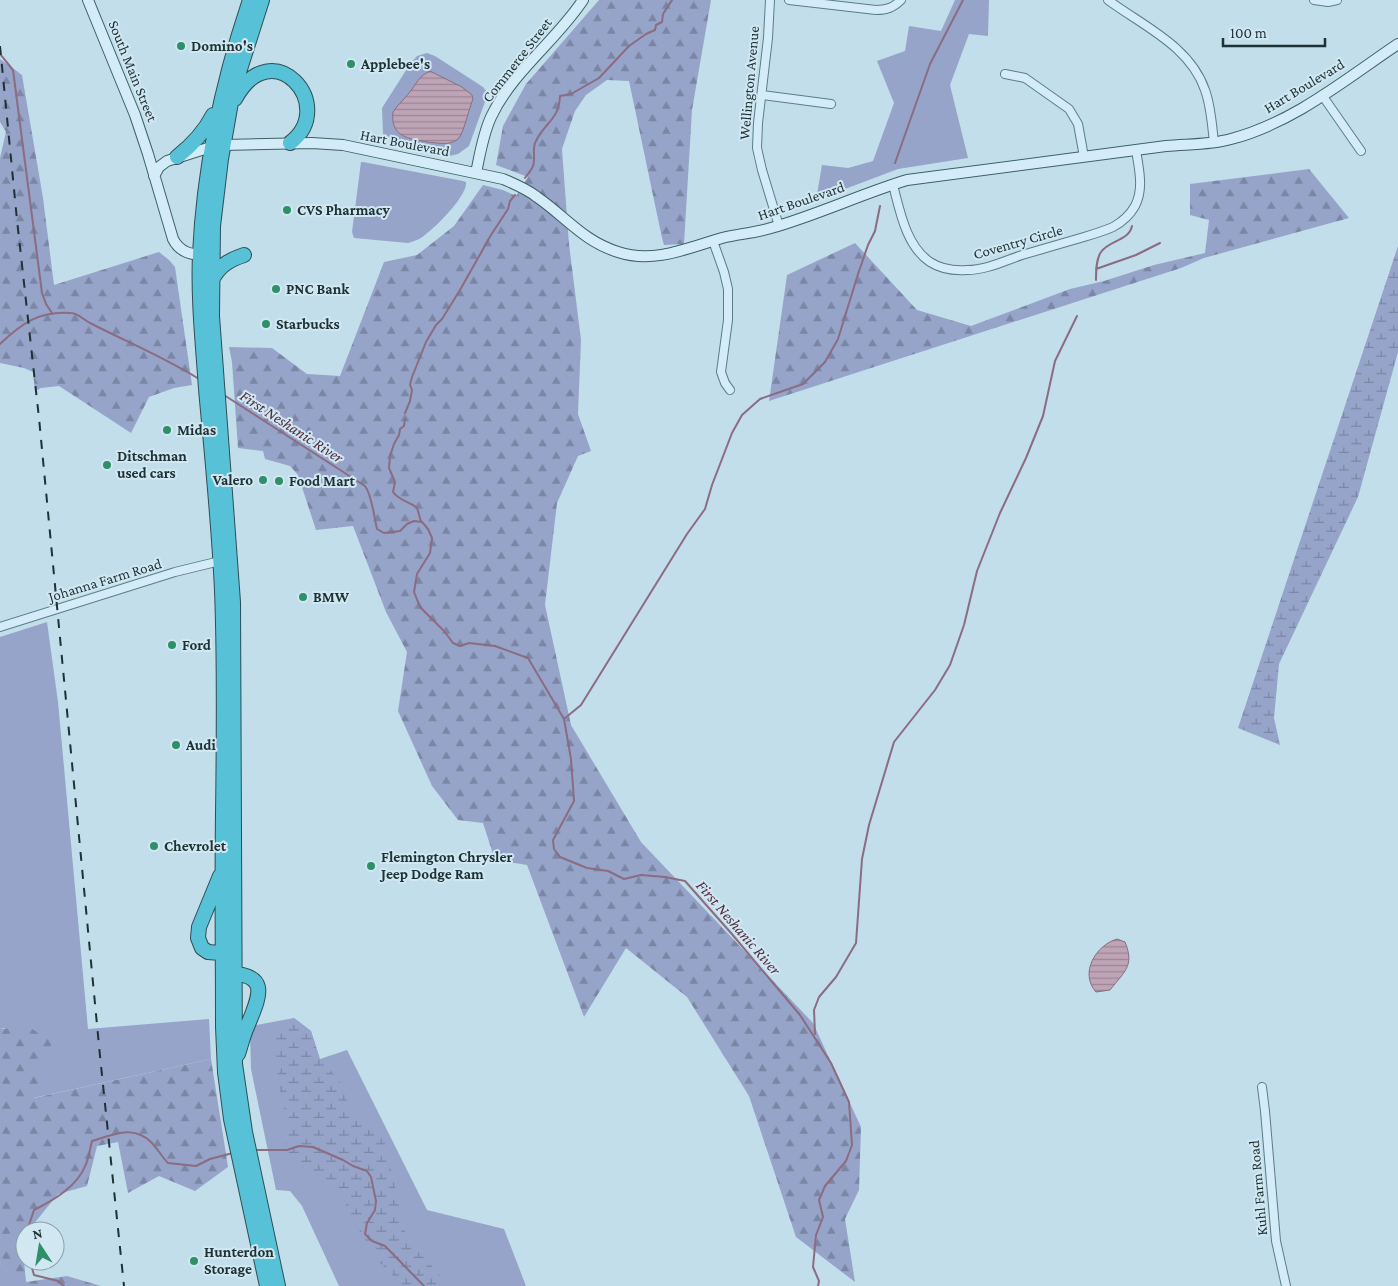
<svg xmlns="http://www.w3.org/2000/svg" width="1398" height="1286" font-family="'Crimson Pro',serif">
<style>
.grass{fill:#96a4c9}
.forest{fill:url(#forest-firs)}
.wetland{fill:url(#wetland-marsh)}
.water{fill:url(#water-rules);stroke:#8b6c80}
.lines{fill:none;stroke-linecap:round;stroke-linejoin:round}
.stream{stroke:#8b6c80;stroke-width:2}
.street-casing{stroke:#5a7e84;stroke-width:10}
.secondary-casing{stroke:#3d6166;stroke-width:12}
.highway-casing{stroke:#2e4f52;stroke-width:16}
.street{stroke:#d4ecf7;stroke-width:8}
.secondary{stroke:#d4ecf7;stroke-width:10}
.highway{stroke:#56c1d7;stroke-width:14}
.rail{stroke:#1d3234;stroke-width:2;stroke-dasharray:9 9;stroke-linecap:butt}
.poi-dot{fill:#2d9069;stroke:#d1e8f3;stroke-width:2}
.labels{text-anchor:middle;stroke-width:4;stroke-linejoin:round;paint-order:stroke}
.poi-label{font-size:15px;font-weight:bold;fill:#1d3234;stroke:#d1e8f3;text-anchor:start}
.street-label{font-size:15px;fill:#1d3234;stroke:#d1e8f3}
.water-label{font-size:16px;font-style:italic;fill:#542d3f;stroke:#d1e8f3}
</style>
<defs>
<pattern id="forest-firs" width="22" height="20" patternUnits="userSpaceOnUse" patternTransform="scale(1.25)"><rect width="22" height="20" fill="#96a4c9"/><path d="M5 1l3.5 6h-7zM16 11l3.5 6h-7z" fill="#7a86a4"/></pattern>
<pattern id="wetland-marsh" width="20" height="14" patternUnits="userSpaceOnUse" patternTransform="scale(1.25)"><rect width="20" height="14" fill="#96a4c9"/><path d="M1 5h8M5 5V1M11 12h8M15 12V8" fill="none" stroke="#7a86a4"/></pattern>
<pattern id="water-rules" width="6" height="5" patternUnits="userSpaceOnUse" patternTransform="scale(1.25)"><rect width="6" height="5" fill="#bea4b6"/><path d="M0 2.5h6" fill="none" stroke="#9a8695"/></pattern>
</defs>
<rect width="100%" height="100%" fill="#c2deeb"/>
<path class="grass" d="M955,0H989L988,36L969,34L950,85L968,158L898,169L816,200L822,165L848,168L873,161L894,103L877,61L905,51L909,26L941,31Z
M427,53L435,56L483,87L487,92L486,99L469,146L458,154L450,156L399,144L383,134L382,108L410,64L417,56Z
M361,162H363L463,181L466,182C468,195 437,226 426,234C421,239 415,241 408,243L354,238L352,232Z
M47,622L58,702L88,1029L209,1019L211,1059L33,1098L5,1028L0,1029V637Z
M294,1018L311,1031L320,1059L347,1050L427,1210L504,1229L526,1286H339L302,1206L290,1191L276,1190L251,1069L250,1033L252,1026Z
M0,1262L13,1283V1286H0Z"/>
<path class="forest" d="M599,0H711L692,110L684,244L664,245L662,238L629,81L607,80L586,95L575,111L562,149L569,244L581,340L578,414L591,451L578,456L557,503L545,605L571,725L641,842L813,1023L861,1127L859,1190L845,1219L855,1282L796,1237L749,1096L687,997L626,948L584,1017L527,865L495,860L483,823L458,820L432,786L398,711L407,652L386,612L353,526L316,530L298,475L290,466L265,459L263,451L238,448L232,362L229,347L272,348L307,374L340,376L384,262L417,255L454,226L483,185L503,190L516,196L528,177L496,165L503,126L526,84Z
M0,59L22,75L43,198L54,285L159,252L169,260L175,267L192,385L174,388L149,397L131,433L59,386L41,388L35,391L33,372L24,368L0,363V158L6,132L0,122Z
M1309,169L1349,218L1204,258L1181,268L769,401L787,275L855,243L917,310L971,326L1070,289L1104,281L1154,265L1205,253L1209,220L1190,215V184Z
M29,1027L52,1042L34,1098L211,1059L228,1167L195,1191L159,1176L128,1193L118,1142L97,1146L87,1186L58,1194L28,1231H25V1234L22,1238L26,1282L67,1276L101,1286H13L0,1262V1029Z"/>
<path class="wetland" d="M1398,246V352L1358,497L1279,664L1274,718L1280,745L1238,728Z
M294,1018L311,1031L320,1060L338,1078L351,1110L384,1138L407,1239L450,1286H404L380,1263L350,1216L340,1189L303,1168L291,1158L285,1142L287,1119L280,1092L273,1038Z"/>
<path class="water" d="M430,71L462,87L472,95L473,99C469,108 464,133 458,139C450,146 438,143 428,142C409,139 390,137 393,112C398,105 404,99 410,92C416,84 419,76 430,71Z
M1117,939L1125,942C1135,966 1124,972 1110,990L1096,992C1079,973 1096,945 1117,939Z"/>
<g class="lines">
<path class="stream" d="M0,54L13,70L42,293L46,304L52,313
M895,163L930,64L963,0
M525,178C527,175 530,172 532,168C537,160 531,149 536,141C545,122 559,120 560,96L571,94L599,78L629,46L646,34L655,30L656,25L662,22L663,14L672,0
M1096,269L1136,255L1160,243
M1096,280C1096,271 1096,259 1101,252C1109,240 1129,241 1132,226
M0,344C22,323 39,311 71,313C78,313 84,320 90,323C127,342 164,357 199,379
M224,395L365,486C372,495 374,517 377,529L384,533L400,531L407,524L414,521L422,522L428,529L432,538L430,553L417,574L414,592L420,607L444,631L453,643L460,646L469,643L495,646L528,658L564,719L571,759L574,801L553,840L554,849L560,857L587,868L608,871L624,879L641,875L665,877L685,881L731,933L800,1015L831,1063L849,1102L852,1145L846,1161L825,1186L819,1200L823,1217L816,1235L813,1267L819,1281L818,1286
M405,413L410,401L412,390L410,385L412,377L426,342L436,325L442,319L460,290L491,235L508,209L510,201L515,195
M405,419L404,426L400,429L399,435L394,444L390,456L389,468L395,482L393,492C399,501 415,504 417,508C419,512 419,517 421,521
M564,719L581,705L687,534L705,509L712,485L732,433L742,415L760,399L803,384L825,362L838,339L858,274L868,245L875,231L880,206
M815,1034L814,1010L819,997L836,977L856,943L862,859L869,825L894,742L935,690L950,665L964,625L977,571L1000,513L1026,458L1043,416L1055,361L1077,316
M255,1150H287L299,1146L313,1147L343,1160L353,1166L367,1171L371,1177L376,1201L375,1210L367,1223L365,1234L372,1241L385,1246L424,1286
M27,1231L34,1210C54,1200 78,1186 86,1164C89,1157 90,1148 92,1141C112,1135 133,1124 151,1142C157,1148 162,1157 168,1163L196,1166L210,1159L233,1153
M30,1261L34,1275L58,1281L64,1286"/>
<g class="street-casing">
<path id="street" d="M770,0L768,38L758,123L757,148L762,170L779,226
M789,0L876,10C886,10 893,8 901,0
M1108,0C1143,26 1190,46 1205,90C1211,106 1212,125 1214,143
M1314,0L1328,2L1337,0
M1005,74L1025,78L1069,109L1078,124L1084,157
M762,95L831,104
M1322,95L1361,151
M893,185C900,211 906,246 930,262C941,269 954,271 967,270C986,270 1004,261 1022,255C1043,249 1063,243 1084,237C1094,234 1104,231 1113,227C1122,222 1130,215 1135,206C1144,189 1139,169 1136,150
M713,241L724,272L728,289V320L721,372L725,383L730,390
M0,627L175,572L220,561
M1262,1087L1265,1111L1276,1241L1286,1286"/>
</g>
<g class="secondary-casing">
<path id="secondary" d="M88,0L135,115L148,154L173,239C180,253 192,255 206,255
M476,173C480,154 483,134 491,117C512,72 556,41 583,0
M154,176L159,167L167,161L211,147L223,145L312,143L343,145L503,179C515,184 527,189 537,197C566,217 583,241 618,252C654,264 688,248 722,238C738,234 755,233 771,228C817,215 861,194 907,180L1166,146C1188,144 1210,145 1231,139C1293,123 1346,79 1398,44"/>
</g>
<g class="highway-casing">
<path id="highway" d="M250,0C222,83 204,166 200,254C198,299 203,344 206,389C212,456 219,523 222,591C225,665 224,740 223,814C222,885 223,956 223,1027L225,1072L231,1119L267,1286
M262,0L233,91L221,159L213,226L212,316L233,602L235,1064L245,1132L278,1286
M235,99C272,30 339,106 290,143
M177,157C192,145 204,133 213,115
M212,280C219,266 229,260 244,255
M220,876L199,927L198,938L202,948L208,952L232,954
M226,973C272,974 259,997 247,1027C243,1036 241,1045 238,1054"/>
</g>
<use href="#street" class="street"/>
<use href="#secondary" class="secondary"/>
<use href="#highway" class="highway"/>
<path class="rail" d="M0,46L17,220L39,418L100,1056L124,1286"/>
</g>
<g class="poi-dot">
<circle cx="181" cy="46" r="5"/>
<circle cx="351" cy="64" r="5"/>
<circle cx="287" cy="210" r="5"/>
<circle cx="276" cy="289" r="5"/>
<circle cx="266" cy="324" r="5"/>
<circle cx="167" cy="430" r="5"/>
<circle cx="107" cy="465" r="5"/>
<circle cx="263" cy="480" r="5"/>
<circle cx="279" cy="481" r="5"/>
<circle cx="303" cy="597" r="5"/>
<circle cx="172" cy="645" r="5"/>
<circle cx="176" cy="745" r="5"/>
<circle cx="154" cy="846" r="5"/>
<circle cx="371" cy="866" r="5"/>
<circle cx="194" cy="1261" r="5"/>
</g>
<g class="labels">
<g class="poi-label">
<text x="191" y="51">Domino's</text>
<text x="361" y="69">Applebee's</text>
<text x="297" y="215">CVS Pharmacy</text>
<text x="286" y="294">PNC Bank</text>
<text x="276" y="329">Starbucks</text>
<text x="177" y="435">Midas</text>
<text x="117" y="461">Ditschman<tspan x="117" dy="17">used cars</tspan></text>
<text x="253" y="485" text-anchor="end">Valero</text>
<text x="289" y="486">Food Mart</text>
<text x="313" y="602">BMW</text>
<text x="182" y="650">Ford</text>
<text x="186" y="750">Audi</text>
<text x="164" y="851">Chevrolet</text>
<text x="381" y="862">Flemington Chrysler<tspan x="381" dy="17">Jeep Dodge Ram</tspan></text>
<text x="204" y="1257">Hunterdon<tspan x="204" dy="17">Storage</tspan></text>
</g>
<g class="street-label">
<text transform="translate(517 60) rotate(-52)" y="5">Commerce Street</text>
<text transform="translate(133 71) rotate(68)" y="5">South Main Street</text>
<text transform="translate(749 83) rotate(-85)" y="5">Wellington Avenue</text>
<text transform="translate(1304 86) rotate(-31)" y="5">Hart Boulevard</text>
<text transform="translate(405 143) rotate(11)" y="5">Hart Boulevard</text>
<text transform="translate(801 201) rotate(-19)" y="5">Hart Boulevard</text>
<text transform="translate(1018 242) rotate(-16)" y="5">Coventry Circle</text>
<text transform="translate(105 580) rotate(-17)" y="5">Johanna Farm Road</text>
<text transform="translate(1258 1188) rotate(-95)" y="5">Kuhl Farm Road</text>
</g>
<g class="water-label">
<text transform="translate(292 426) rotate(33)" y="6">First Neshanic River</text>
<text transform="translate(739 927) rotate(49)" y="6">First Neshanic River</text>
</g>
</g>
<g transform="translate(40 1246) rotate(348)"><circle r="24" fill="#d1e8f3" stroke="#899fa7"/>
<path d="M0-4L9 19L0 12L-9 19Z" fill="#2d9069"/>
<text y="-8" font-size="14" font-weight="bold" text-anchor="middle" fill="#1d3234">N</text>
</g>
<path d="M1223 38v8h102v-8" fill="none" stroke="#1d3234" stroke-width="2.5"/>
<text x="1230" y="38" font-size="15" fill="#1d3234" stroke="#d1e8f3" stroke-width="4" paint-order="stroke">100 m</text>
</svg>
